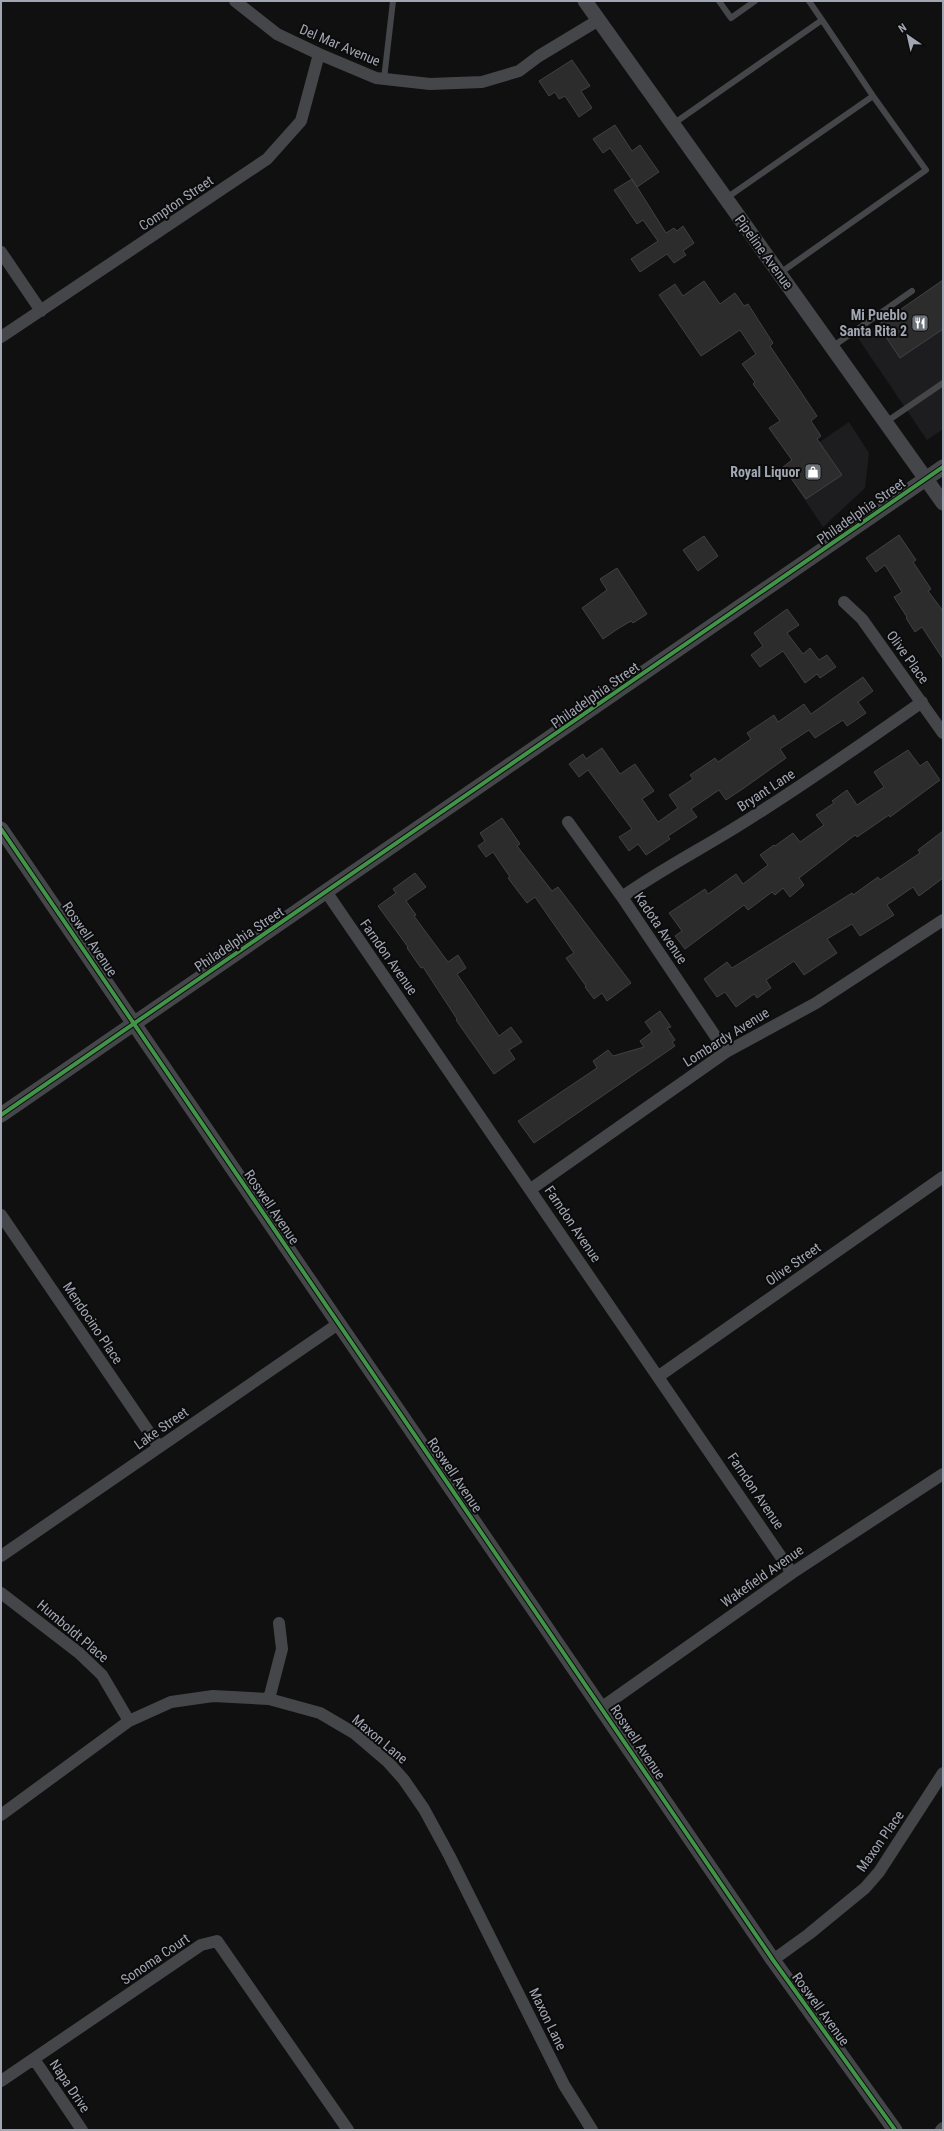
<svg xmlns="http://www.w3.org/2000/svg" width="944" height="2131" font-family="'Roboto Condensed',sans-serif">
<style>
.built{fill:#1d1d1f}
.building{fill:#2c2c2d;stroke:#3f4144}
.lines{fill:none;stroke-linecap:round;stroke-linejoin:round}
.service{stroke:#454649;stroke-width:6}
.minor{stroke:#454649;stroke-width:12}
.tertiary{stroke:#454649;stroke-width:15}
.cycleway-casing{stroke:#0b0b0c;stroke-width:6}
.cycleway{stroke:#419447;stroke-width:4}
.labels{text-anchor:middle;stroke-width:4;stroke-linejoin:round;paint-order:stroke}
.street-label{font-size:14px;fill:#a1a6b2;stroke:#0b0b0c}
.poi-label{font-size:14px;font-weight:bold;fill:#a1a6b2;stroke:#0b0b0c;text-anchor:end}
</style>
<rect width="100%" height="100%" fill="#101010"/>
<path class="built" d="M943,280V429L927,440L858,338Z
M849,422L869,453L865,488L823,527L783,467Z"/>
<path class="building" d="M572,60L590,86L581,91L592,108L579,117L565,96L559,99L555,92L549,96L539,81Z
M615,125L632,151L640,145L659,172L637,187L610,148L603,153L593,139Z
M632,179L666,233L674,228L677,231L683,226L694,243L683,251L686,255L674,263L667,254L640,272L631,259L658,241L643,220L637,224L614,190Z
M943,280V329L900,358L878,325Z
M704,281L720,304L735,293L744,306L748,304L773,343L770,346L817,416L811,421L821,436L817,439L842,475L806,499L783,467L792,460L769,428L780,421L753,384L755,382L742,364L756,354L740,330L701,356L659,295L675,284L683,296Z
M899,535L916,560L913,562L931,589L928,591L943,611V659L922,627L915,632L906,618L907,617L894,597L902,592L885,565L876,572L866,558Z
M704,536L718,556L698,571L683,550Z
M617,568L647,614L633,623L631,621L619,628L603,639L582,608L607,590L600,579Z
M787,609L799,625L787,633L803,654L810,648L819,660L827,655L836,667L820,678L817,674L805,683L783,651L760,667L751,655L763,646L754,633Z
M863,677L873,691L858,702L866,713L847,726L843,720L815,738L809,730L780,749L786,758L744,788L726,800L719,790L691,809L697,817L668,836L670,839L646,855L638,844L629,851L619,837L632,829L588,770L579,777L569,764L583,754L586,759L602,748L620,774L635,764L654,791L642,799L658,822L678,808L669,795L693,779L690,775L715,758L718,762L751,739L747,733L774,715L778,722L804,704L811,714Z
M908,750L920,766L927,761L940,780L890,817L889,815L857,837L855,835L799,878L804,885L790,897L783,888L775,895L772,892L748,910L744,905L685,949L675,936L682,931L669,913L705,889L708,894L736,874L743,884L768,865L760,855L774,845L775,846L793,833L800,842L824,825L816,815L834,803L832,801L847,790L857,805L884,787L874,772Z
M502,818L520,844L517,846L552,891L558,887L631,983L607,1001L602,993L594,999L585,987L586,986L566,958L574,953L535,897L527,903L508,878L510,877L493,852L486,857L478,846L485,841L480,833Z
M943,831V878L919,896L913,887L887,905L894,915L860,936L852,924L827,939L837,953L804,975L794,961L766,980L771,988L757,998L754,994L736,1007L725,992L717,997L704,979L727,962L732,968L852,893L853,895L878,877L880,880L920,853L918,850Z
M415,873L426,887L406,901L416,915L414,916L448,962L458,955L466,968L457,974L499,1036L511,1027L522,1042L509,1050L515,1059L494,1074L456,1020L457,1019L423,967L421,968L407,948L408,947L378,906L396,893L393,889Z
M660,1011L671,1027L667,1028L675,1040L672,1042L675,1046L534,1143L518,1121L597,1068L593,1061L608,1050L613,1056L644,1047L640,1041L652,1032L645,1022Z"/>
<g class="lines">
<path class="service" d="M719,1L731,18L755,1
M809,1L822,20
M384,79L393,1
M673,124L822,20L873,96
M725,199L873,96L926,170L780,273
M832,347L912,291
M886,422L943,383"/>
<path class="minor" d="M235,1L277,34L319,54L376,78L430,84L482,82L519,71L539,56L597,21
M1,252L41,311
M1,337L267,159L301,121L319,54
M844,602L862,619L943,733
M568,822L622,897L726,1052
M327,893L792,1573
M622,897C663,868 707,846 749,819C808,782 865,742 922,702
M531,1189L726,1052L816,1003L943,920
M1,1215L159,1447
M659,1376L943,1177
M1,1556L338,1324
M1,1593L79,1653L102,1675L129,1721
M269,1699L282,1649L279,1623
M601,1708L792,1573L943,1474
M1,1815L129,1721L171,1702L213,1696L269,1699L320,1713L354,1733L388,1762L404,1780L424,1809L449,1855L564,2085L592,2130
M773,1960L809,1934L865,1888L879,1872L943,1773
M34,2059L82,2130
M1,2081L201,1945L217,1941L348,2130
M941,2130L943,2128"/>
<path class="tertiary" d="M585,1L943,503
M1,829L773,1960L895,2130
M1,1115L943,467"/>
<g class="cycleway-casing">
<path id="cycleway" d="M1,829L773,1960L895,2130
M1,1115L943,467"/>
</g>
<use href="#cycleway" class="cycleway"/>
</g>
<defs>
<g id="restaurant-square" transform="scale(0.9)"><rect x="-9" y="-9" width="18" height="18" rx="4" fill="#6e7279" stroke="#0b0b0c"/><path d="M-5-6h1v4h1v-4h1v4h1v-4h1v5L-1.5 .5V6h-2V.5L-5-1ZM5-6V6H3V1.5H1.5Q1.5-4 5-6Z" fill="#fff"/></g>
<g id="shop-square" transform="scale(0.9)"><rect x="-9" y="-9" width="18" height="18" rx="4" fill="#6e7279" stroke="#0b0b0c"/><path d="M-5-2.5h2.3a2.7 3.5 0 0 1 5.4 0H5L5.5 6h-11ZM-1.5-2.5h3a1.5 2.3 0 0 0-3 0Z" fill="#fff"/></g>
</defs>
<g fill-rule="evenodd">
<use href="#restaurant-square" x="920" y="323"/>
<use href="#shop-square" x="813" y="472"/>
</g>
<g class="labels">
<g class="street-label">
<text transform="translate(340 45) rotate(23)" y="5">Del Mar Avenue</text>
<text transform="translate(176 203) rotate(-34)" y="5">Compton Street</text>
<text transform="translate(764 252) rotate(54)" y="5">Pipeline Avenue</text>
<text transform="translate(861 511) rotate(-35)" y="5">Philadelphia Street</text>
<text transform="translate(908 657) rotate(54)" y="5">Olive Place</text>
<text transform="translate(595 695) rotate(-35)" y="5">Philadelphia Street</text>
<text transform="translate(766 790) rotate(-33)" y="5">Bryant Lane</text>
<text transform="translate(661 928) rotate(56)" y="5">Kadota Avenue</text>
<text transform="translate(90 939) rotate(56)" y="5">Roswell Avenue</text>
<text transform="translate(239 939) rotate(-34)" y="5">Philadelphia Street</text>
<text transform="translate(389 957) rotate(55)" y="5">Farndon Avenue</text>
<text transform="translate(726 1037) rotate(-32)" y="5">Lombardy Avenue</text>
<text transform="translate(272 1207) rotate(56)" y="5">Roswell Avenue</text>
<text transform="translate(573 1224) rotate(56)" y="5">Farndon Avenue</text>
<text transform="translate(793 1264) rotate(-35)" y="5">Olive Street</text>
<text transform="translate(93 1323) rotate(56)" y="5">Mendocino Place</text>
<text transform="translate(161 1428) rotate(-35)" y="5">Lake Street</text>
<text transform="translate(455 1475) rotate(56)" y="5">Roswell Avenue</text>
<text transform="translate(756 1491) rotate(56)" y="5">Farndon Avenue</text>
<text transform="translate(762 1576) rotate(-35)" y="5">Wakefield Avenue</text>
<text transform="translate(73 1631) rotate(40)" y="5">Humboldt Place</text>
<text transform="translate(380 1739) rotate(40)" y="5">Maxon Lane</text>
<text transform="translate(638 1742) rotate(56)" y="5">Roswell Avenue</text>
<text transform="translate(880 1841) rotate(-55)" y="5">Maxon Place</text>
<text transform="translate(155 1959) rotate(-34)" y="5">Sonoma Court</text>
<text transform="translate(821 2009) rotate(54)" y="5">Roswell Avenue</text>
<text transform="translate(548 2019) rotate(64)" y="5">Maxon Lane</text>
<text transform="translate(70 2086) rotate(56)" y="5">Napa Drive</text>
</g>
<g class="poi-label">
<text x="907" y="320">Mi Pueblo<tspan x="907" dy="16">Santa Rita 2</tspan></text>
<text x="800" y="477">Royal Liquor</text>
</g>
</g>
<rect width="944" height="2131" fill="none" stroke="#a1a6b2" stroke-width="4"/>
<g transform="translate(908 36) rotate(326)" stroke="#0b0b0c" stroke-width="3" paint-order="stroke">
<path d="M0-3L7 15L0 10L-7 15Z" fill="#a1a6b2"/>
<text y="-6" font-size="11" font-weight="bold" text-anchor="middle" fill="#a1a6b2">N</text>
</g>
</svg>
